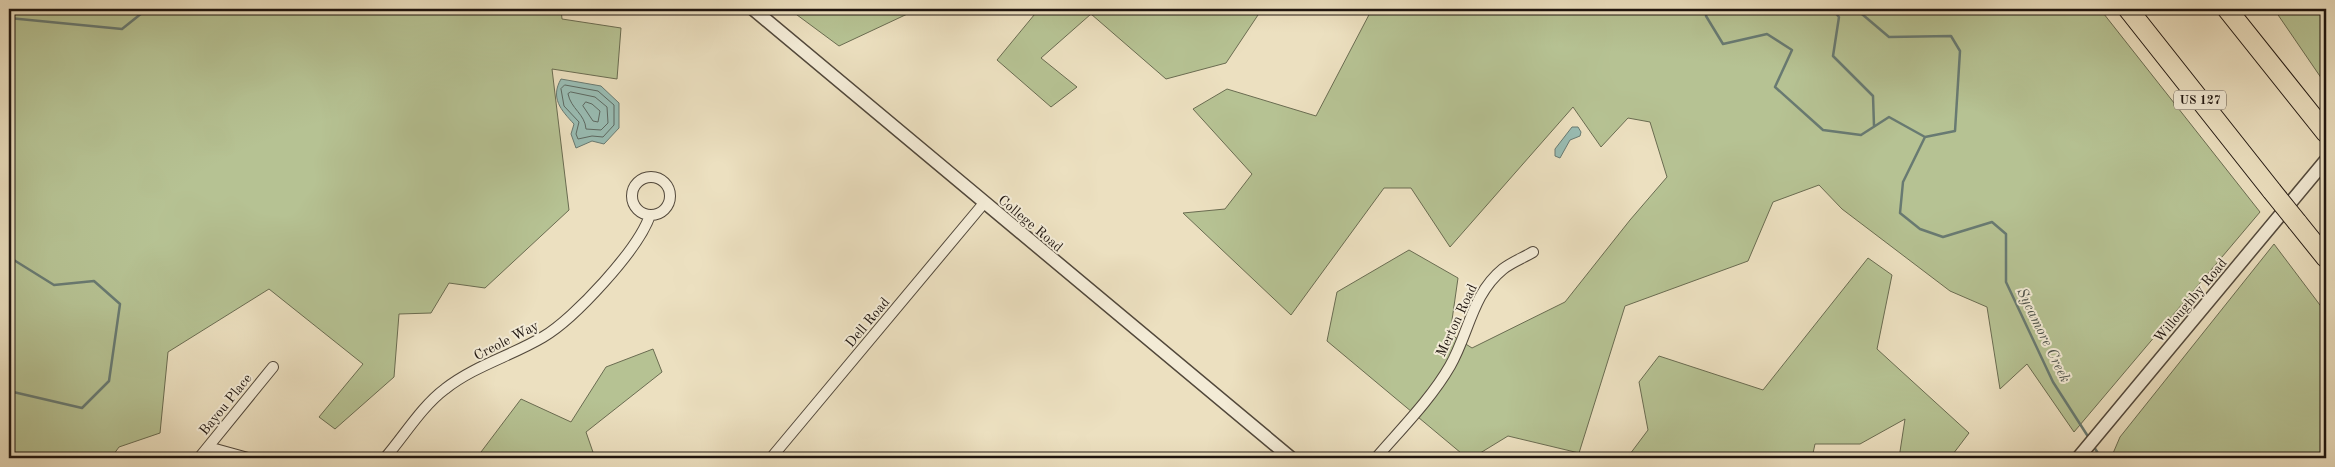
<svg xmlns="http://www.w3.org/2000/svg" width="2335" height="467" font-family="'Old Standard TT',serif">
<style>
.green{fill:#b6c293;stroke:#6a6c51}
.water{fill:#99bdb4;stroke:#687a72}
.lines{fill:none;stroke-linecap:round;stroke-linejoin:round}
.shore{stroke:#5c6962;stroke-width:1}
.stream{stroke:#687a72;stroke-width:2.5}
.minor-casing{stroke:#52483b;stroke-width:12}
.tertiary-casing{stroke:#52483b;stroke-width:15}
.motorway-casing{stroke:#1f150f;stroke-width:21}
.minor{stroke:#f3ebd6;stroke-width:10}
.tertiary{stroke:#f3ebd6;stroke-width:12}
.motorway{stroke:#ece0c0;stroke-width:19}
.motorway-bridge-casing{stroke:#1f150f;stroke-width:21;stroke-linecap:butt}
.motorway-bridge{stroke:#ece0c0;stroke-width:19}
.labels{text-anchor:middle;stroke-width:4;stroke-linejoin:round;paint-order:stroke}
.shield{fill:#f3ebd6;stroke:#5f554b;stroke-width:1}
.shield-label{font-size:12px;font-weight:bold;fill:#1f150f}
.street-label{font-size:14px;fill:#1f150f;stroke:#f3ebd6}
.water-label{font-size:15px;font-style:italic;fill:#4a5049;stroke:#f3ebd6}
</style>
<rect width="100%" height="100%" fill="#ece0c0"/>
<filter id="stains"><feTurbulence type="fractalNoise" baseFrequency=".004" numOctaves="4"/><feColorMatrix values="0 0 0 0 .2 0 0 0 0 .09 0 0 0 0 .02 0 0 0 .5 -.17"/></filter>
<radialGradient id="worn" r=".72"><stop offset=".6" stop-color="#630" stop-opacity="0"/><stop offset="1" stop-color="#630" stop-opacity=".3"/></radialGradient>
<path class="green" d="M9,9H561L562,19L621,28L617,79L552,69L569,210L485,288L449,283L431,313L399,314L394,377L335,429L319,417L363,364L269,289L168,352L160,433L119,447L111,458H9Z
M789,9H918L839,46Z
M1039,9H1262L1226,63L1166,79L1091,14L1041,58L1077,87L1051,107L997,60Z
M1372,9H2100L2260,212L2074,432L2027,364L2000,389L1987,307L1950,291L1842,209L1819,185L1773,202L1748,261L1625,306L1579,453L1508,436L1472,458H1467L1327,341L1337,292L1409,250L1458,278L1450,334L1472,348L1565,302L1630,220L1667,177L1650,122L1628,118L1601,147L1573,107L1450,247L1411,188H1384L1291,315L1183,213L1225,209L1252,174L1193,109L1227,89L1316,116Z
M2274,9H2326V85Z
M2274,244L2326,313V458H2111L2120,437Z
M1868,258L1892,275L1877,349L1969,433L1950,458H1899L1905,419L1860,444H1815L1812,458H1627L1648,430L1639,382L1659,356L1763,390Z
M653,349L662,372L586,432L595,458H489L481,452L521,399L571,422L606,367Z"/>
<path class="water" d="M561,79L601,86L619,103V128L604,144L592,141L576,148L571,134L574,124C561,110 550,98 561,79Z
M1572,127H1578L1581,132L1580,136L1570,140L1560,158L1555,156V149Z"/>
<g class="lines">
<path class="shore" d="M565,85L598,91L614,105V125L603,137L592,136L578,139L576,134L579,122L564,106L561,89Z
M571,92L595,97L607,107L608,123L601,130L586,129C585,114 571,109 568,94Z
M586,102L592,104L600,111L598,122L593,121L583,106Z"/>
<path class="stream" d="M1707,9L1706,16L1723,44L1767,34L1792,50L1775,87L1823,130L1861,135L1889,117L1925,137L1903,182L1900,213L1920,229L1943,237L1992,222L2006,234V282L2053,382L2089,438
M1832,9L1839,17L1833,56L1873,96L1874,126
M1856,9L1889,37L1951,36L1960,51L1955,131L1925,137
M9,18L122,29L147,9
M9,257L54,285L94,281L120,304L109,381L82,408L9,391
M2094,447L2101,458"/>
<g class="minor-casing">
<path id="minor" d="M632 196a19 19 0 1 1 38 0a19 19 0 1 1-38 0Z
M208,447L248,458
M199,458L273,367
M385,458C404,436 422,406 445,389C474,366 511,356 543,337C574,319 639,249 650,215
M771,458L984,203
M1376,458C1401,429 1431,399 1450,366C1469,333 1472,294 1503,269C1512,262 1523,258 1533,252"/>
</g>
<g class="tertiary-casing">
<path id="tertiary" d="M753,9L1291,458
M2078,458L2326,160"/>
</g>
<g class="motorway-casing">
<path id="motorway" d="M2128,9L2272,191
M2227,9L2326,133
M2297,222L2326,258"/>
</g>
<use href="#minor" class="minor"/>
<use href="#tertiary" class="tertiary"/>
<use href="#motorway" class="motorway"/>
<g class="motorway-bridge-casing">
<path id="motorway-bridge" d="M2272,191L2297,222"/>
</g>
<use href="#motorway-bridge" class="motorway-bridge"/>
</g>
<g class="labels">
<rect class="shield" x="2174" y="90.5" width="52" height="19" rx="4"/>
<g class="shield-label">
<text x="2200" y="104">US 127</text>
</g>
<g class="street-label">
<text transform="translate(1031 223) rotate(40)" y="5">College Road</text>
<text transform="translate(2190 300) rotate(-50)" y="5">Willoughby Road</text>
<text transform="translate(1456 320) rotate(-65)" y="5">Merton Road</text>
<text transform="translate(867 322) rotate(-50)" y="5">Dell Road</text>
<text transform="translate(506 340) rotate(-27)" y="5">Creole Way</text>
<text transform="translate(225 404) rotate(-51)" y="5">Bayou Place</text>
</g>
<g class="water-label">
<text transform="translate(2044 335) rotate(64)" y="5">Sycamore Creek</text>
</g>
</g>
<rect width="2335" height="467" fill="none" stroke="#ece0c0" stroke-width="30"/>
<rect x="10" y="10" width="2315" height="447" fill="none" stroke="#1f150f" stroke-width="2.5"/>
<rect x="15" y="15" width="2305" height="437" fill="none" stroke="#1f150f"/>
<rect width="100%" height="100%" filter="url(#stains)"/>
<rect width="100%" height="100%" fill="url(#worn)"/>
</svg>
